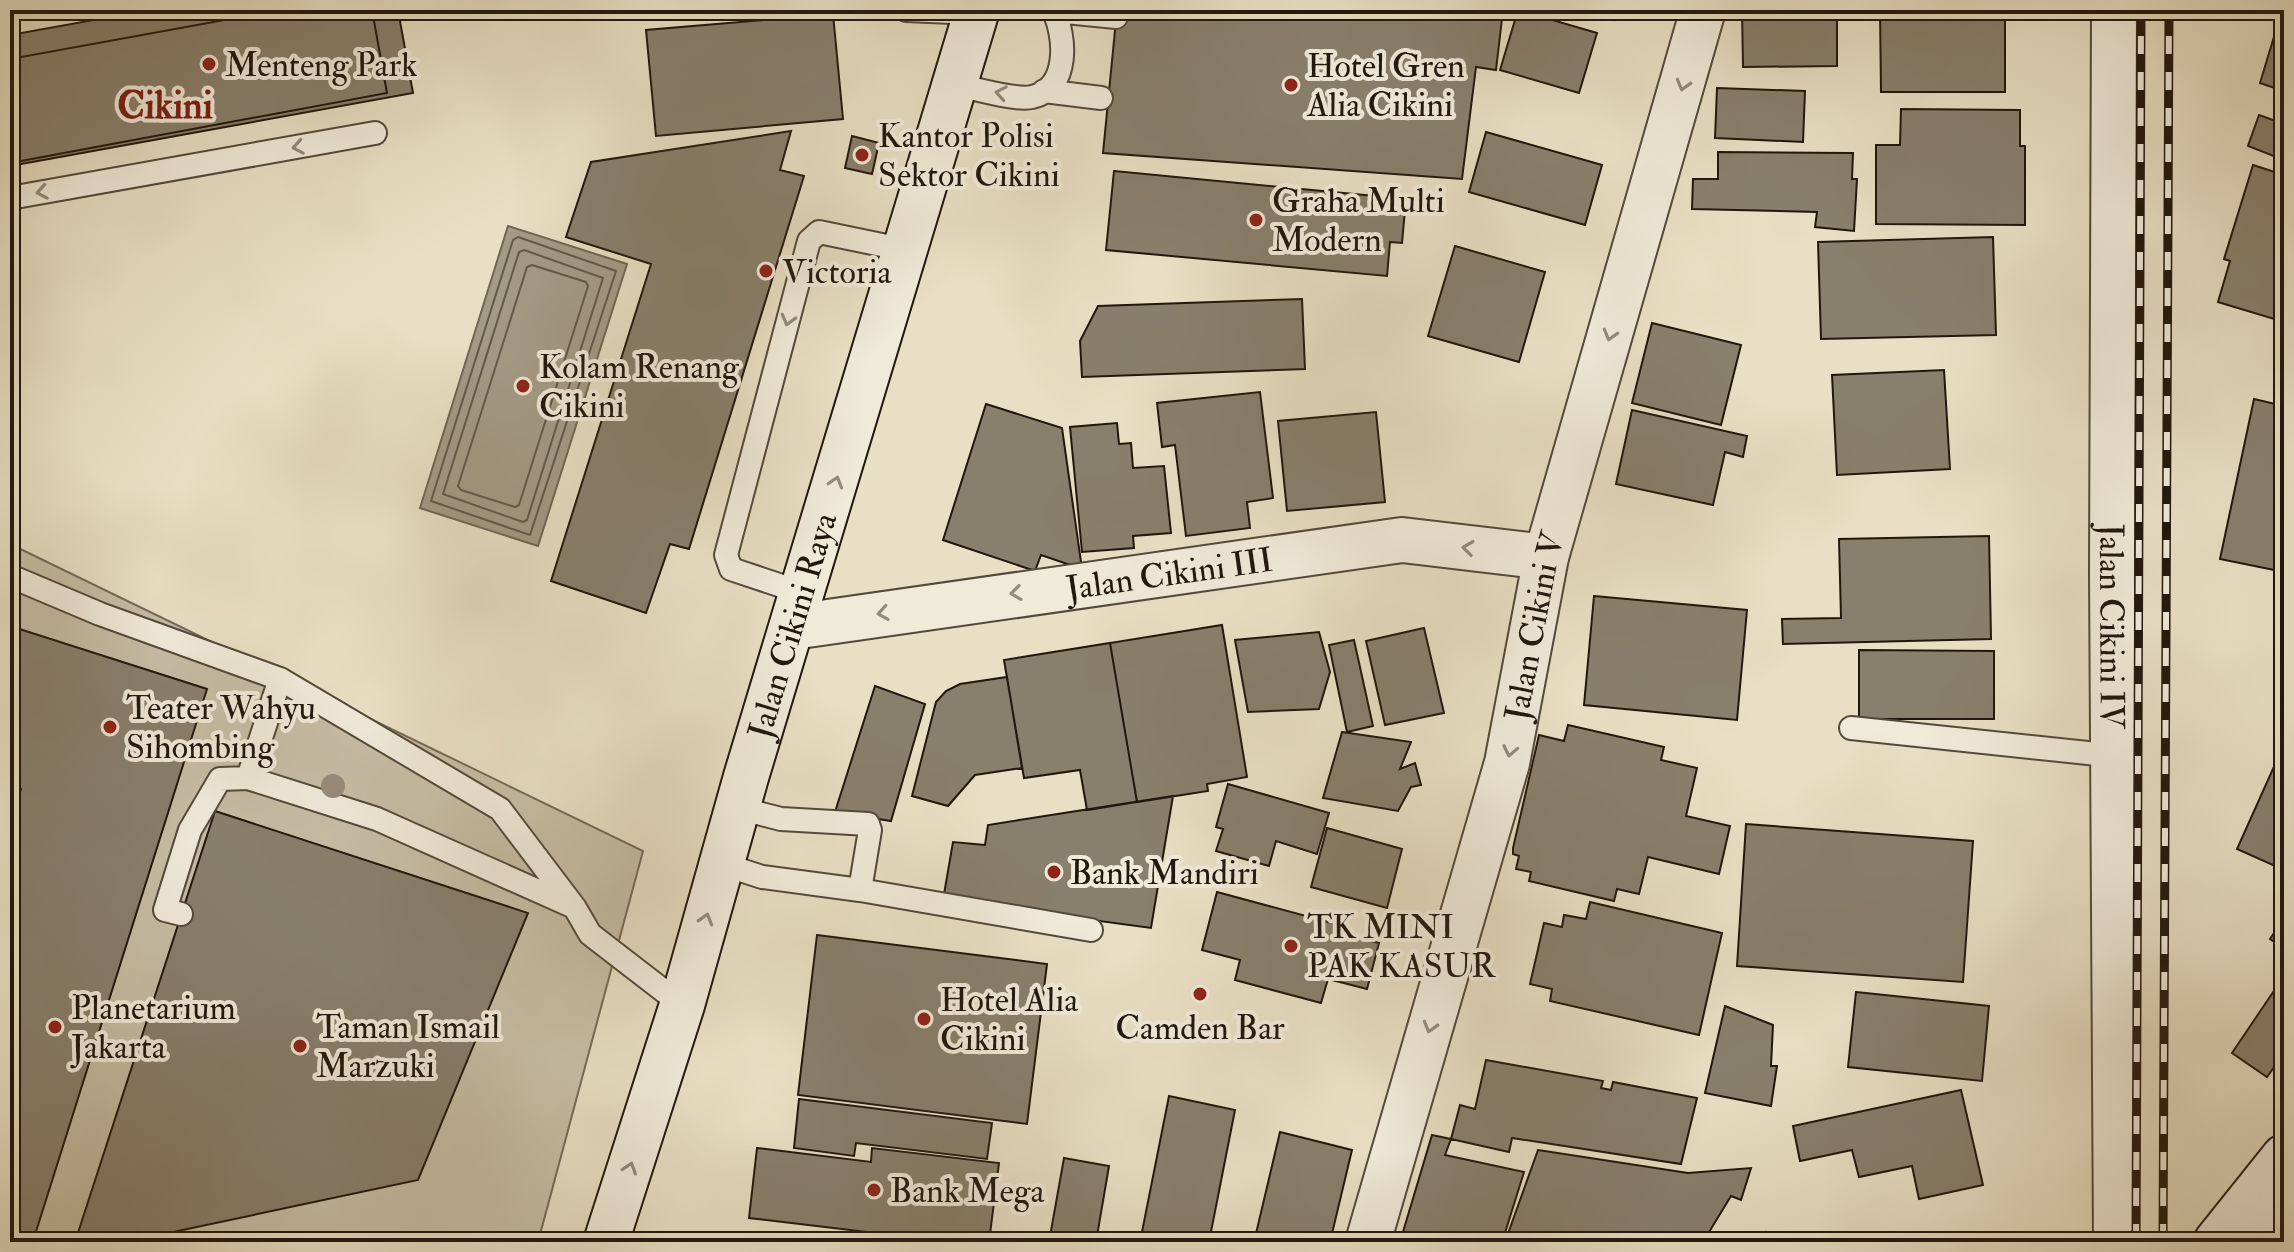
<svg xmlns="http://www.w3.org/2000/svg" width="2294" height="1252" font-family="'IM FELL Double Pica',serif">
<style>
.green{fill:#c6bda5;stroke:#746a59;stroke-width:2}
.water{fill:#a49b86;stroke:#706656;stroke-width:2}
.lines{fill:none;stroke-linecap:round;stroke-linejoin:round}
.shore{stroke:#62594a;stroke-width:2}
.building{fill:#887f6c;stroke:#21170d;stroke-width:2}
.lane-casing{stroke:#53493b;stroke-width:26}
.street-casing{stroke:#53493b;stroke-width:48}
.secondary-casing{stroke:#21170d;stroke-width:48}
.lane{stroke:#f0ead9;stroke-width:22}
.street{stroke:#f0ead9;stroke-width:44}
.secondary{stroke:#f0ead9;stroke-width:44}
.rail-casing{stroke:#21170d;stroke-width:9}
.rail{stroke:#f0ead9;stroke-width:6;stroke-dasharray:18;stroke-linecap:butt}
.tree{fill:#968c79}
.oneway{stroke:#938b7d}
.poi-dot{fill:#8f2418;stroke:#f0ead9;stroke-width:3}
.labels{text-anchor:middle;stroke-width:8;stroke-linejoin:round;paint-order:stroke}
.poi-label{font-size:34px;fill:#21170d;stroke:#f0ead9;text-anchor:start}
.street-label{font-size:34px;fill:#21170d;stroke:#f0ead9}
.quarter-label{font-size:38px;font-weight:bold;fill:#7a1f14;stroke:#f0ead9}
</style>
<rect width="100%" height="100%" fill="#e8dfc4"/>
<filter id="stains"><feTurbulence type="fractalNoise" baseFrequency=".0025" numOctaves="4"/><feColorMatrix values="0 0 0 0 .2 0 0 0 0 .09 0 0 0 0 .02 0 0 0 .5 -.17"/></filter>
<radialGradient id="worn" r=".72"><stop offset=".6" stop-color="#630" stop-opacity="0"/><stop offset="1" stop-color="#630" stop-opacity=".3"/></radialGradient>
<path class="green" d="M10,544L643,851L538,1242H10Z"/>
<path class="water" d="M508,226L627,264L538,546L420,508Z"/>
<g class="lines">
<path class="shore" d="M518,237L616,271L530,535L431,501L513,240Z
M524,250L603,278L527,520L523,522L443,494L519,252Z
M532,265L586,282L588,286L519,505L515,507L461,490L458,486L527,267Z"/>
</g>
<path class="building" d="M149,10H398L413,93L10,166V35Z
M280,10H372L387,93L10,163V59Z
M1117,10H1503L1496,70L1476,67L1462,179L1103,153Z
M1518,10L1597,33L1579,93L1500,70Z
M1573,10H1616L1614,20Z
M1742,10H1837V66L1743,67Z
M1880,10H2005V92H1881Z
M833,14L843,119L656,136L646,30Z
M2279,20L2284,22V91L2260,83Z
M1717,88L1805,91L1803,142L1715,138Z
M1901,109L2020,110V146H2025V225L1876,224V145H1900Z
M2259,115L2284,124V160L2248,146Z
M791,131L780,170L804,176L689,549L670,544L646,613L551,581L651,264L566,237L591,162Z
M1486,132L1602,165L1585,225L1469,192Z
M852,136L879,143L872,174L845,168Z
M1718,152L1853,153L1852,179H1857L1854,231L1815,227L1817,212L1692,209L1693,179H1718Z
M2253,165L2284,175V322L2218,302L2230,261L2224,259Z
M1114,171L1406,199L1402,243L1390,242L1387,276L1106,250Z
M1993,237L1996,335L1821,339L1818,242Z
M1455,246L1545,272L1519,362L1428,336Z
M1302,299L1305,369L1082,377L1080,341L1098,306Z
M1652,323L1741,345L1721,425L1632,403Z
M1944,370L1950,469L1837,475L1832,375Z
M1260,392L1273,498L1247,502L1250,528L1186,536L1175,445L1162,447L1157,403Z
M2254,399L2284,406V572L2220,559Z
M986,404L1062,428L1082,569L1041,555L1035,571L943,540Z
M1632,410L1747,436L1743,457L1725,452L1713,505L1616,484Z
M1376,412L1385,502L1287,511L1278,421Z
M1117,423L1119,444L1131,443L1133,468L1164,466L1171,533L1133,536L1134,548L1082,552L1070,427Z
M1989,536L1991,639L1783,644L1782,619L1841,618L1839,539Z
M1594,596L1747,610L1737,720L1584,705Z
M1222,625L1247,777L1207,784L1208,791L1137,802L1110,643Z
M10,626L207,689L34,1238L10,1230V825L21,789L10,785Z
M1424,628L1444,713L1385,725L1366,641Z
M1319,632L1330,672L1319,709L1248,712L1235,640Z
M1354,640L1373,726L1347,732L1329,645Z
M1110,643L1137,802L1087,810L1080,770L1024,778L1004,660Z
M1859,650L1994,651V719H1859Z
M1007,677L1022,768L975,775L948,806L912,796L936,702L946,691L960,684Z
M875,686L925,704L891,821L835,812Z
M1568,725L1664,747L1661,760L1697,768L1686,816L1730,826L1719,874L1648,857L1639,894L1617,889L1614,901L1529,881L1531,872L1516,869L1519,856L1513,854V848L1539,735L1564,741Z
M1342,732L1411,742L1400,769L1415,763L1421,785L1411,787L1398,811L1323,798Z
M2281,751L2284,752V870L2237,849Z
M1228,784L1329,813L1317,854L1276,841L1269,866L1216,851L1223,829L1216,827Z
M1173,796L1151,928L943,900L953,842L985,845L988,825Z
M215,811L528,913L418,1180L126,1242H75Z
M1746,824L1973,841L1963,982L1737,966Z
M1327,828L1402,849L1387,908L1311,887Z
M1217,892L1343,926L1342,933L1379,943L1367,989L1328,979L1321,1003L1235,980L1240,960L1202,950Z
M1590,902L1722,933L1699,1035L1550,1001L1552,989L1530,984L1544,923L1562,927L1564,915L1586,919Z
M2284,918V949L2270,939Z
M817,935L1047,964L1027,1124L798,1095Z
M2284,976V1053L2267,1077L2232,1053Z
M1856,992L1989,1006L1982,1081L1848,1067Z
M1725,1006L1773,1025L1771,1066H1777L1771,1106L1705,1093Z
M1486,1060L1603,1081L1601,1088L1611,1090L1613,1082L1697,1098L1681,1164L1512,1138L1509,1152L1451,1139L1460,1105L1475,1109Z
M1961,1090L1983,1185L1919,1199L1912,1166L1859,1177L1852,1150L1800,1161L1793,1126Z
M1169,1096L1235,1110L1209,1242H1140Z
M799,1099L992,1123L987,1159L856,1143L854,1156L794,1148Z
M1280,1132L1352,1150L1330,1242H1254Z
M1432,1135L1451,1139L1445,1155L1524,1172L1504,1236L1496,1234L1494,1242H1400Z
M757,1148L871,1162L872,1148L999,1163L989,1242H951L749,1218Z
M1538,1150L1688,1173L1751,1168L1741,1200L1731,1196L1703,1242H1505Z
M1064,1158L1109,1166L1096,1242H1049Z
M1766,1232L1780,1242H1759Z"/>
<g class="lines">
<g class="lane-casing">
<path id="lane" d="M906,10L976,13
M1055,11L1116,17
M956,85C974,88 1016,101 1032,97C1070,89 1066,35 1053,10
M1044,91L1101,98
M10,198L375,133
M10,576L100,614L280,679L500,809L575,908L590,934L682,1005
M803,593L731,569L726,555L809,241L819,232L906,250
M280,679L248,778L377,819L574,907
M1851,728L2116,756
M738,808L781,819L868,824L870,830L860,890L1091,930
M722,864L762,877L860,890
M181,914L165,910L190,830L220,779L248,778"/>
</g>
<g class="street-casing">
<g id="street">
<path id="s1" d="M2114,10L2112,572L2116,1242"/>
<path id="s2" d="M793,627L1402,540L1546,557"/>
<path id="s3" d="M1368,1242L1507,763L1546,557L1703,10"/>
<path d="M2268,1242L2269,1179"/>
</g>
</g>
<g class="secondary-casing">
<g id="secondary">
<path id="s4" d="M606,1242L682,1005L746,777L977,10"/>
<path d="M2216,1242L2284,1157"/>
</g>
</g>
<use href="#lane" class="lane"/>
<use href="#street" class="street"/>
<use href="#secondary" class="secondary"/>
<g class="rail-casing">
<path id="rail" d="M2136,1242L2141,10
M2163,1242L2169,10"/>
</g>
<use href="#rail" class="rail"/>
</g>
<circle class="tree" cx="333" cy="786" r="12"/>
<defs><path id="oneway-chevron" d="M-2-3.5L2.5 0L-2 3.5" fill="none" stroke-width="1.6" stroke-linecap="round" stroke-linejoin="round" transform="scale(2)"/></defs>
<g class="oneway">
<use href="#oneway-chevron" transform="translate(1683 85) rotate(106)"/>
<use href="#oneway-chevron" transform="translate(1001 93) rotate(-170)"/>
<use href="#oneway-chevron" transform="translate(298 147) rotate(170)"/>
<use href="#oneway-chevron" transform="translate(42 192) rotate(170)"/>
<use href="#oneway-chevron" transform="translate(788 320) rotate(105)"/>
<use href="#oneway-chevron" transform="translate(1610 335) rotate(106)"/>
<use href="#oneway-chevron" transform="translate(836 482) rotate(-73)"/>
<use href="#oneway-chevron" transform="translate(1468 548) rotate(-173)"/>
<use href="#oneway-chevron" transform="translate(1016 593) rotate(172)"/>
<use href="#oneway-chevron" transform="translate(883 613) rotate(171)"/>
<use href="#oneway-chevron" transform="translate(1510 751) rotate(101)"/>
<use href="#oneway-chevron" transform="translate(706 919) rotate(-74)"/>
<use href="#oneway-chevron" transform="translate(1430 1027) rotate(106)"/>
<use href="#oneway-chevron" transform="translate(630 1168) rotate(-72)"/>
</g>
<g class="poi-dot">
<circle cx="209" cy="64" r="8"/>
<circle cx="1291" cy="85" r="8"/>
<circle cx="862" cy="155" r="8"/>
<circle cx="1256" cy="220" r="8"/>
<circle cx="766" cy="271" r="8"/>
<circle cx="523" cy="386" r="8"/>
<circle cx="110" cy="727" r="8"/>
<circle cx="1054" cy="872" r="8"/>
<circle cx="1291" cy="946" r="8"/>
<circle cx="1200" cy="994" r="8"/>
<circle cx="924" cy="1019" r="8"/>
<circle cx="55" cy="1027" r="8"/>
<circle cx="300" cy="1046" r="8"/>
<circle cx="874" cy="1190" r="8"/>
</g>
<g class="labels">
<g class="poi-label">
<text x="225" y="76">Menteng Park</text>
<text x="1307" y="77">Hotel Gren<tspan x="1307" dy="39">Alia Cikini</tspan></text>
<text x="878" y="147">Kantor Polisi<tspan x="878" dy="39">Sektor Cikini</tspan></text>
<text x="1272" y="212">Graha Multi<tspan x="1272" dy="39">Modern</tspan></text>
<text x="782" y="283">Victoria</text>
<text x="539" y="378">Kolam Renang<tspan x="539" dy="39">Cikini</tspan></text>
<text x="126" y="719">Teater Wahyu<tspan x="126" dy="39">Sihombing</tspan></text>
<text x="1070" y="884">Bank Mandiri</text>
<text x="1307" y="938">TK MINI<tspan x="1307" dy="39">PAK KASUR</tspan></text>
<text x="940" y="1011">Hotel Alia<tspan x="940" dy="39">Cikini</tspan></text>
<text x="71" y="1019">Planetarium<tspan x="71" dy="39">Jakarta</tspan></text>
<text x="316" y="1038">Taman Ismail<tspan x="316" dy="39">Marzuki</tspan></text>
<text x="1200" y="1039" text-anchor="middle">Camden Bar</text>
<text x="890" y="1202">Bank Mega</text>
</g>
<g class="street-label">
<text dy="12" stroke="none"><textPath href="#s2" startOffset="380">Jalan Cikini III</textPath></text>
<text dy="12" stroke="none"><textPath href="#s4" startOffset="644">Jalan Cikini Raya</textPath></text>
<text dy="12" stroke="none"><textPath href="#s3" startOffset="638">Jalan Cikini V</textPath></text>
<text dy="12" stroke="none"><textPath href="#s1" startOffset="616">Jalan Cikini IV</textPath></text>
</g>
<g class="quarter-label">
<text x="165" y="118">Cikini</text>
</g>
</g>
<rect width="2294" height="1252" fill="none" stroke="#e8dfc4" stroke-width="40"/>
<rect x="12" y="12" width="2270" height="1228" fill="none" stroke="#21170d" stroke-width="4"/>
<rect x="20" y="20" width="2254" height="1212" fill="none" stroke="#21170d" stroke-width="2"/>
<rect width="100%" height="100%" filter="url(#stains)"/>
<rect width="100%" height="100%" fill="url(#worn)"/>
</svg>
